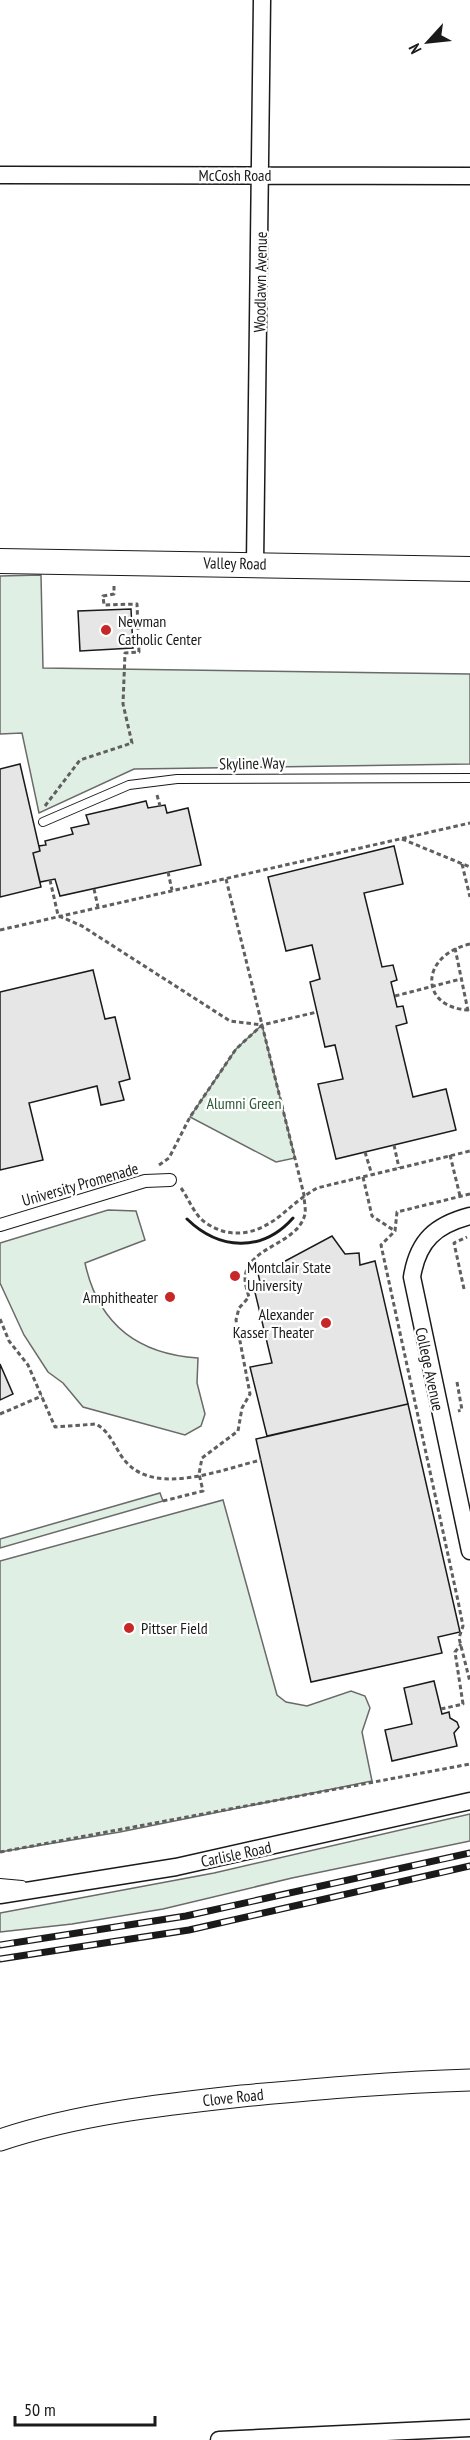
<svg xmlns="http://www.w3.org/2000/svg" width="470" height="2440" font-family="'PT Sans Narrow',sans-serif">
<style>
.green{fill:#e0efe3;stroke:#6a6a6a;stroke-width:1.5}
.building{fill:#e6e6e6;stroke:#1a1a1a;stroke-width:1.5}
.lines{fill:none;stroke-linecap:round;stroke-linejoin:round}
.service-casing{stroke:#1a1a1a;stroke-width:10}
.pedestrian-casing{stroke:#1a1a1a;stroke-width:14}
.minor-casing{stroke:#1a1a1a;stroke-width:19}
.tertiary-casing{stroke:#1a1a1a;stroke-width:23}
.secondary-casing{stroke:#1a1a1a;stroke-width:26}
.path{stroke:#5f5f5f;stroke-width:3;stroke-dasharray:4.5 3;stroke-linecap:butt}
.service{stroke:#fff;stroke-width:8}
.pedestrian{stroke:#fff;stroke-width:12}
.minor{stroke:#fff;stroke-width:16}
.tertiary{stroke:#fff;stroke-width:21}
.secondary{stroke:#fff;stroke-width:24}
.rail-casing{stroke:#1a1a1a;stroke-width:7}
.rail{stroke:#fff;stroke-width:4.5;stroke-dasharray:14;stroke-linecap:butt}
.wall{stroke:#1a1a1a;stroke-width:3}
.poi-dot{fill:#c62828;stroke:#fff;stroke-width:2}
.labels{text-anchor:middle;stroke-width:4.5;stroke-linejoin:round;paint-order:stroke}
.street-label{font-size:16px;fill:#1a1a1a;stroke:#fff}
.poi-label{font-size:16px;fill:#1a1a1a;stroke:#fff;text-anchor:start}
.park-label{font-size:16px;fill:#2b5a34;stroke:#fff}
</style>
<rect width="100%" height="100%" fill="#fff"/>
<path class="green" d="M41,575L43,668L470,674V764L134,769L39,813L22,733L0,734V576Z
M262,1025L295,1158L276,1162L190,1117L236,1049Z
M108,1210L136,1211L145,1240L85,1263C98,1323 137,1354 198,1358L197,1383L205,1414L201,1426L185,1435L83,1407L63,1383L48,1372L24,1335L0,1283V1243Z
M160,1493L163,1501L0,1548V1539Z
M223,1500L277,1695L286,1702L307,1706L351,1691L365,1696L370,1708L362,1732L372,1781L120,1832L0,1852V1561Z
M470,1814V1841L292,1878L163,1909L72,1924L0,1932V1913L214,1873Z"/>
<path class="building" d="M131,609L133,648L80,651L78,611Z
M20,764L40,851L33,853L41,887L0,897V769Z
M146,801L148,808L165,805L167,813L188,808L201,865L60,896L55,879L40,882L33,853L40,851L39,846L46,845L45,841L73,834L71,828L89,824L86,815Z
M394,846L403,884L364,893L382,967L393,965L397,980L391,982L397,1007L403,1006L407,1023L396,1026L413,1097L446,1089L456,1130L336,1159L318,1084L343,1079L335,1045L325,1047L310,982L320,979L312,945L286,951L268,877Z
M93,970L105,1019L115,1017L130,1079L119,1082L124,1100L101,1105L97,1086L29,1103L43,1160L0,1170V992Z
M332,1236L345,1254L359,1253L360,1265L375,1261L408,1404L267,1436L250,1367L272,1363L253,1284L260,1282L257,1269L276,1266Z
M0,1364L13,1394L0,1400Z
M408,1404L460,1632L438,1637L442,1653L311,1682L256,1439Z
M434,1681L442,1714L449,1712L450,1718L457,1722L459,1727L454,1733L457,1746L392,1761L385,1730L412,1724L404,1688Z"/>
<g class="lines">
<g class="service-casing">
<path id="service" d="M43,822L129,785L177,779L470,778
M0,1883L22,1885"/>
</g>
<g class="pedestrian-casing">
<path id="pedestrian" d="M0,1225L145,1181L170,1180"/>
</g>
<g class="minor-casing">
<path id="minor" d="M0,175L470,176
M255,564L262,0
M470,1216C436,1225 418,1240 412,1277L470,1551
M0,1895L176,1867L470,1801
M219,2440L470,2428"/>
</g>
<g class="tertiary-casing">
<path id="tertiary" d="M0,2140C78,2114 160,2105 242,2096C318,2089 394,2082 470,2080"/>
</g>
<g class="secondary-casing">
<path id="secondary" d="M0,561L470,569"/>
</g>
<path class="path" d="M157,795L160,806
M45,806L80,760L132,743L123,704L125,653L139,652L137,604L104,605L103,596L114,594V585
M402,839L470,867
M462,864L470,897
M168,872L172,890
M50,880L58,915
M94,889L98,907
M59,916L82,926L230,1021L262,1025
M0,930L470,823
M470,944C418,956 420,1009 470,1010
M455,948L468,1011
M395,996L461,979
M394,1145L399,1168
M365,1152L372,1175
M450,1155L460,1196
M159,1165L169,1158L190,1117L236,1049L262,1025L317,1012
M363,1177L372,1216L395,1231
M181,1188C189,1199 194,1215 206,1223C231,1240 257,1234 280,1216C292,1206 303,1196 317,1188L470,1151
M470,1194L397,1212L395,1231L381,1245L458,1601L463,1626L459,1638L470,1682
M464,1289L454,1243L467,1237
M0,1319L9,1341L28,1365L55,1427L96,1424C113,1434 114,1449 127,1463C158,1496 223,1469 261,1460
M457,1382L462,1410L458,1411
M0,1414L42,1396
M163,1501L203,1491L199,1474L202,1458L238,1431L242,1408L250,1394L236,1320L239,1308L249,1297C247,1291 245,1284 245,1278C247,1246 298,1245 305,1214C306,1209 304,1201 304,1195L226,879
M441,1709L463,1704L455,1652L461,1644
M0,1852L470,1764"/>
<use href="#service" class="service"/>
<use href="#pedestrian" class="pedestrian"/>
<use href="#minor" class="minor"/>
<use href="#tertiary" class="tertiary"/>
<use href="#secondary" class="secondary"/>
<g class="rail-casing">
<path id="rail" d="M0,1945L186,1916L470,1853
M0,1959L189,1930L470,1866"/>
</g>
<use href="#rail" class="rail"/>
<path class="wall" d="M187,1219C219,1250 262,1253 293,1218"/>
</g>
<g class="poi-dot">
<circle cx="106" cy="630" r="6"/>
<circle cx="235" cy="1276" r="6"/>
<circle cx="170" cy="1297" r="6"/>
<circle cx="326" cy="1323" r="6"/>
<circle cx="129" cy="1628" r="6"/>
</g>
<g class="labels">
<g class="street-label">
<text x="235" y="181">McCosh Road</text>
<text transform="translate(260 282) rotate(-89)" y="6">Woodlawn Avenue</text>
<text transform="translate(235 563) rotate(1)" y="6">Valley Road</text>
<text transform="translate(252 763) rotate(-1)" y="6">Skyline Way</text>
<text transform="translate(80 1184) rotate(-16)" y="6">University Promenade</text>
<text transform="translate(430 1369) rotate(78)" y="6">College Avenue</text>
<text transform="translate(236 1854) rotate(-12)" y="6">Carlisle Road</text>
<text transform="translate(233 2097) rotate(-6)" y="6">Clove Road</text>
</g>
<g class="poi-label">
<text x="118" y="627">Newman<tspan x="118" dy="18">Catholic Center</tspan></text>
<text x="247" y="1273">Montclair State<tspan x="247" dy="18">University</tspan></text>
<text x="158" y="1303" text-anchor="end">Amphitheater</text>
<text x="314" y="1320" text-anchor="end">Alexander<tspan x="314" dy="18">Kasser Theater</tspan></text>
<text x="141" y="1634">Pittser Field</text>
</g>
<g class="park-label">
<text x="244" y="1109">Alumni Green</text>
</g>
</g>
<g transform="translate(428 42) rotate(243)" stroke="#ffffff" stroke-width="4.5" paint-order="stroke">
<path d="M0-4.5L10 22L0 15L-10 22Z" fill="#1a1a1a"/>
<text y="-9" font-size="16" font-weight="bold" text-anchor="middle" fill="#1a1a1a">N</text>
</g>
<path d="M15 2416v9h140v-9" fill="none" stroke="#1a1a1a" stroke-width="3"/>
<text x="24" y="2416" font-size="18" fill="#1a1a1a" stroke="#ffffff" stroke-width="4.5" paint-order="stroke">50 m</text>
</svg>
